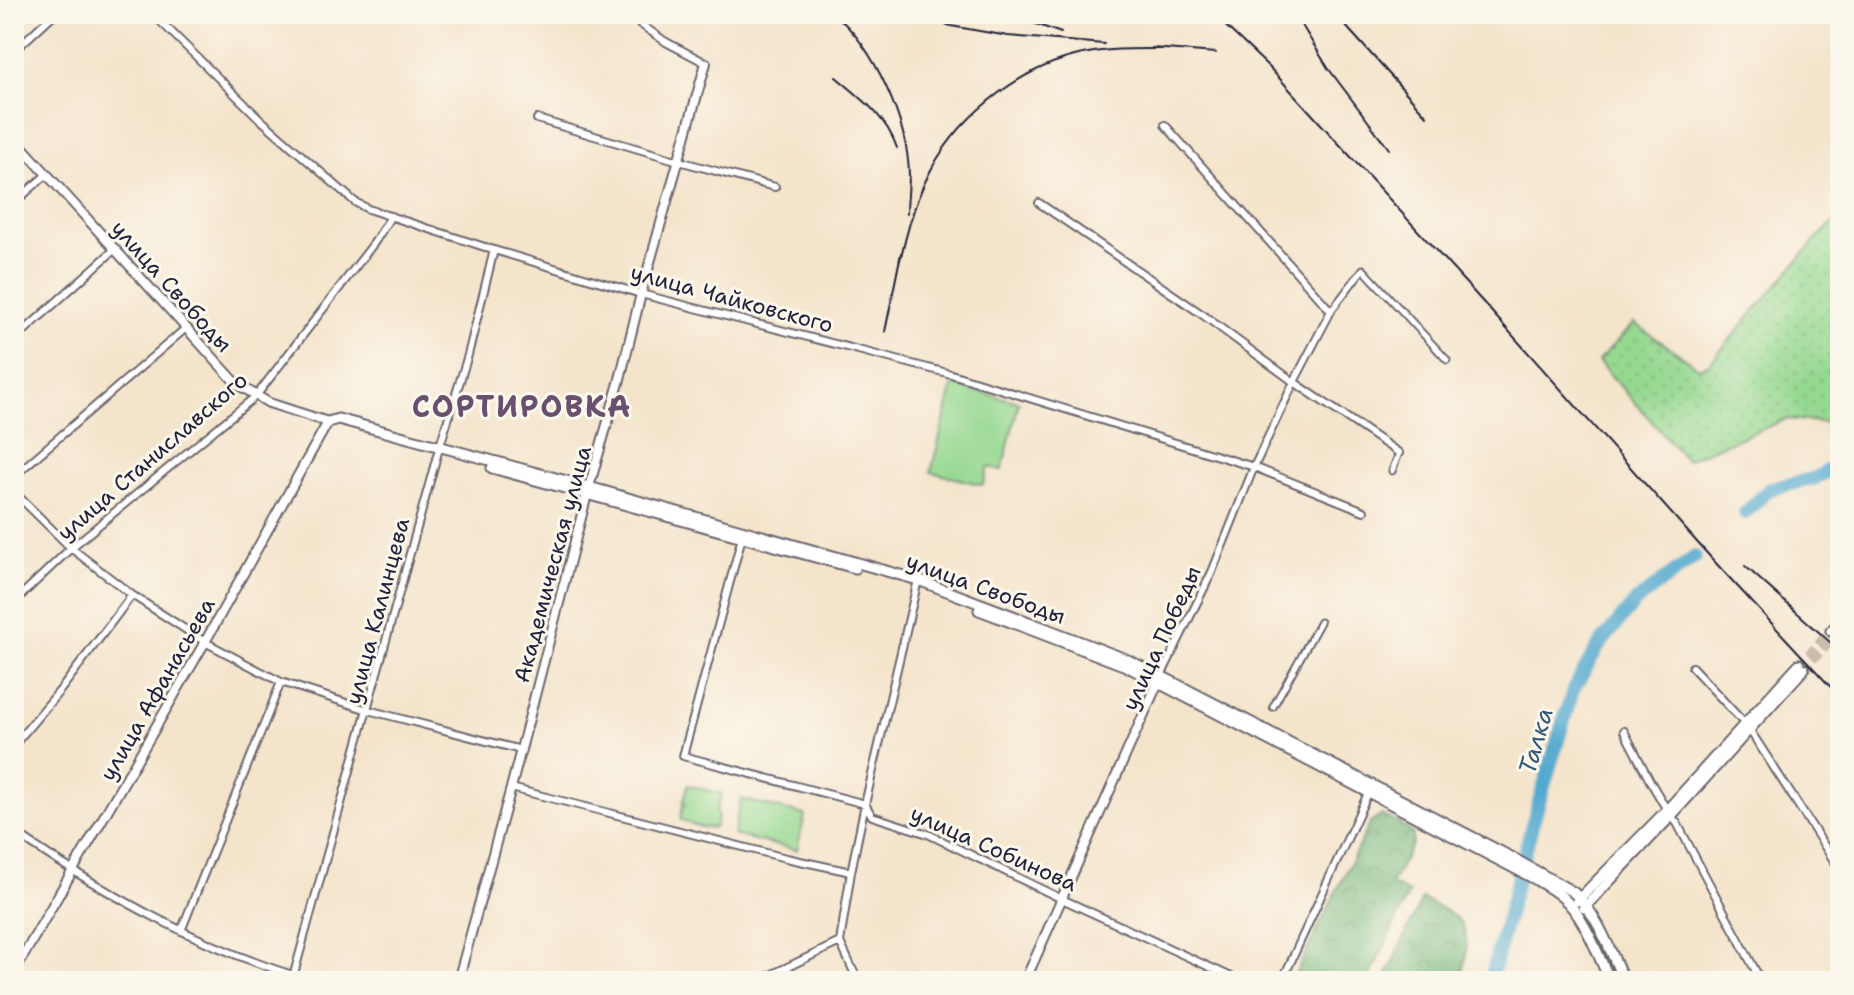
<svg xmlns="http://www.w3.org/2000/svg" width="1854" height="995" font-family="'Shantell Sans',sans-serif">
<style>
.green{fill:url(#green-dots);stroke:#5c7d66;stroke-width:2}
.forest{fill:url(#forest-crowns);stroke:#4d6d5a;stroke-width:2}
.pitch{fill:#95d890;stroke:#5c7d66;stroke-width:2}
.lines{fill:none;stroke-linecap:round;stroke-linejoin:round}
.river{stroke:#52a9cf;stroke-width:14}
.secondary-tunnel{stroke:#cabdae;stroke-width:9;stroke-dasharray:9 4.5;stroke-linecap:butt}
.pedestrian-casing{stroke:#6c666d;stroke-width:9}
.minor-casing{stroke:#6c666d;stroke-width:10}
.tertiary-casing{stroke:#6c666d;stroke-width:12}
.secondary-casing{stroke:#6c666d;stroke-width:13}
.pedestrian{stroke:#fff;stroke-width:5}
.minor{stroke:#fff;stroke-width:6}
.tertiary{stroke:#fff;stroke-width:8}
.secondary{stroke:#fff;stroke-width:9}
.rail{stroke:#22223b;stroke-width:2}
.labels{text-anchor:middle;stroke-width:6;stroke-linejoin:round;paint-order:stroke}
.street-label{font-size:22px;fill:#22223b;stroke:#fbf7ec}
.water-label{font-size:24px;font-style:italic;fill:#355876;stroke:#fbf7ec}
.district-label{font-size:30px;font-weight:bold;letter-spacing:2px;fill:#68516f;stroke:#fbf7ec}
</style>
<defs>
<pattern id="green-dots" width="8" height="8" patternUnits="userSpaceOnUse" patternTransform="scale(2)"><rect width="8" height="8" fill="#95d890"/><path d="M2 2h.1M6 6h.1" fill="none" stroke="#80b97d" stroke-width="1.8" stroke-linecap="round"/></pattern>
<pattern id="forest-crowns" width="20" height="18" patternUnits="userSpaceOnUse" patternTransform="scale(2)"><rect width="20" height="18" fill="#78b87a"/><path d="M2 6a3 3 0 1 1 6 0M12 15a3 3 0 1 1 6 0" fill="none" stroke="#629565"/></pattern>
</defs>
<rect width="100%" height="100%" fill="#fbf7ec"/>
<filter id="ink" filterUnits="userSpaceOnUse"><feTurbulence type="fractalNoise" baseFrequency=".0125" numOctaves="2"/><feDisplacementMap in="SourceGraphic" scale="16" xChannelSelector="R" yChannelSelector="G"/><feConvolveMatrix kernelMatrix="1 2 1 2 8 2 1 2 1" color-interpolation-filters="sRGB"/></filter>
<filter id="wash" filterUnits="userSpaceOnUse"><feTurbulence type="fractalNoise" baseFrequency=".006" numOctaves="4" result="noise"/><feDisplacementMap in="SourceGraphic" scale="32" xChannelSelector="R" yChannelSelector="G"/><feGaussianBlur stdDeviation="1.8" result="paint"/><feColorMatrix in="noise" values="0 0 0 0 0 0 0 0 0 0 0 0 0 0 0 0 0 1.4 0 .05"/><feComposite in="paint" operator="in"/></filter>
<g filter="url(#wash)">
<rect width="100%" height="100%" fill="#f4e4cb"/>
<path class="green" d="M1840,216V424L1787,419L1686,460L1598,361L1634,323L1699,368L1710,363L1814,242Z"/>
<path class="forest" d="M1382,815L1399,823L1413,833V843L1391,884L1409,893L1368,981H1292L1370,823Z
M1422,899C1433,905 1448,910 1457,919C1473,934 1465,962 1461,981H1384Z"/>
<path class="pitch" d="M953,385L1019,402L1002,470L988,467L983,485L931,472Z
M688,785L722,794L716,812L718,816L715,827C705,830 688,824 680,819L683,806L686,804L683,803Z
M741,799L805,815L797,850L733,835Z"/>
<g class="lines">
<path class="river" d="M1745,513L1770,489L1816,478L1840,463
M1490,981L1533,822L1573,690L1598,647L1635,602L1695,557"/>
</g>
</g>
<g filter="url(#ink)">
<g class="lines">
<path class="secondary-tunnel" d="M1799,664L1831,631
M1804,669L1836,636"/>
<g class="pedestrian-casing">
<path id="pedestrian" d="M1331,311L1363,269L1447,360
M1392,471L1399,453
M1273,707L1320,622"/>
</g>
<g class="minor-casing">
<path id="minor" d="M153,14L260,119L355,202L368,209L494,250L641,294L951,374L1254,467L1364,511
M626,14L666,42L706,63
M14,51L54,14
M537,119L679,161L775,187
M14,203L46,175
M1039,203L1203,315L1294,382L1399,453
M14,340L114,250
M14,476L186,328
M14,492L71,548L132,595L205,642L281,682L368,710L521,750
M742,537L683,756L865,804L872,816L928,834L1062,899L1240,981
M14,602L71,548L256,396L374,243L391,216
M1692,667L1745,724
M1161,676L1212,572L1254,467L1294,382L1331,311L1165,125
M1749,729L1840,870
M1624,731L1650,781L1667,810
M14,745L62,688L132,595
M511,788L786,858L851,872
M1671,816L1677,823L1761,981
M14,832C106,895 204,950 312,981
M181,931L281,682
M292,981L438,452L468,355L494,250
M758,981L840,942
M858,981L840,942L851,872L865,804L918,580
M1282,981L1370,789
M1835,981L1840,978"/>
</g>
<g class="tertiary-casing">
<path id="tertiary" d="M14,138L237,384L269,403L328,422L205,642L14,972
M458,981L511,788L589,487L619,383L641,294L706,63
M1025,981L1160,678"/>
</g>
<g class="secondary-casing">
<path id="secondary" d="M328,422L338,419L589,487L918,580L1042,627L1128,660L1161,676L1511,857L1573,892C1598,914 1610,951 1624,981
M492,468L855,568
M979,610L1126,666L1535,879C1544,885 1554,890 1562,897C1584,915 1598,955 1610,981
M1831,631L1840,621
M1836,636L1840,632
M1577,901L1667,810L1799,664
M1584,908L1671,816L1804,669"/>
</g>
<use href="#pedestrian" class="pedestrian"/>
<use href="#minor" class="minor"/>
<use href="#tertiary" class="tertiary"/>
<use href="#secondary" class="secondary"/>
<path class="rail" d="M834,14C875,47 908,123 909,175C909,188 907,201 907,213
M917,14L951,26L1008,36L1104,44
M1008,14L1061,33
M1213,14L1270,68L1482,301L1713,560L1840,697
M1295,14L1328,68L1389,149
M1335,14L1427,116
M1152,48L1216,53
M836,77C861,98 886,116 897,148
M899,264C906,237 913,207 925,182C953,120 1017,68 1083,54C1109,48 1137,49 1163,49
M885,332L901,253
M1745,566L1840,651"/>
</g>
</g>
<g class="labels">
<g class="street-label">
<text transform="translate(172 286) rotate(48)" y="8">улица Свободы</text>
<text transform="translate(732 298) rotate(15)" y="8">улица Чайковского</text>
<text transform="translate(152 456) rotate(-41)" y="8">улица Станиславского</text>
<text transform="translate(552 564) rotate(-75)" y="8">Академическая улица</text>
<text transform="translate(986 588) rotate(20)" y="8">улица Свободы</text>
<text transform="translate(377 611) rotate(-75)" y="8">улица Калинцева</text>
<text transform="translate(1161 638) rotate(-65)" y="8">улица Победы</text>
<text transform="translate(157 689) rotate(-60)" y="8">улица Афанасьева</text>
<text transform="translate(994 848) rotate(24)" y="8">улица Собинова</text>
</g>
<g class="water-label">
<text transform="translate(1536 741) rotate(-74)" y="8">Талка</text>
</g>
<g class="district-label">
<text x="522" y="417">СОРТИРОВКА</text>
</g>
</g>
<rect width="1854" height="995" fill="none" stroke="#fbf7ec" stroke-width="48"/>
</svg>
